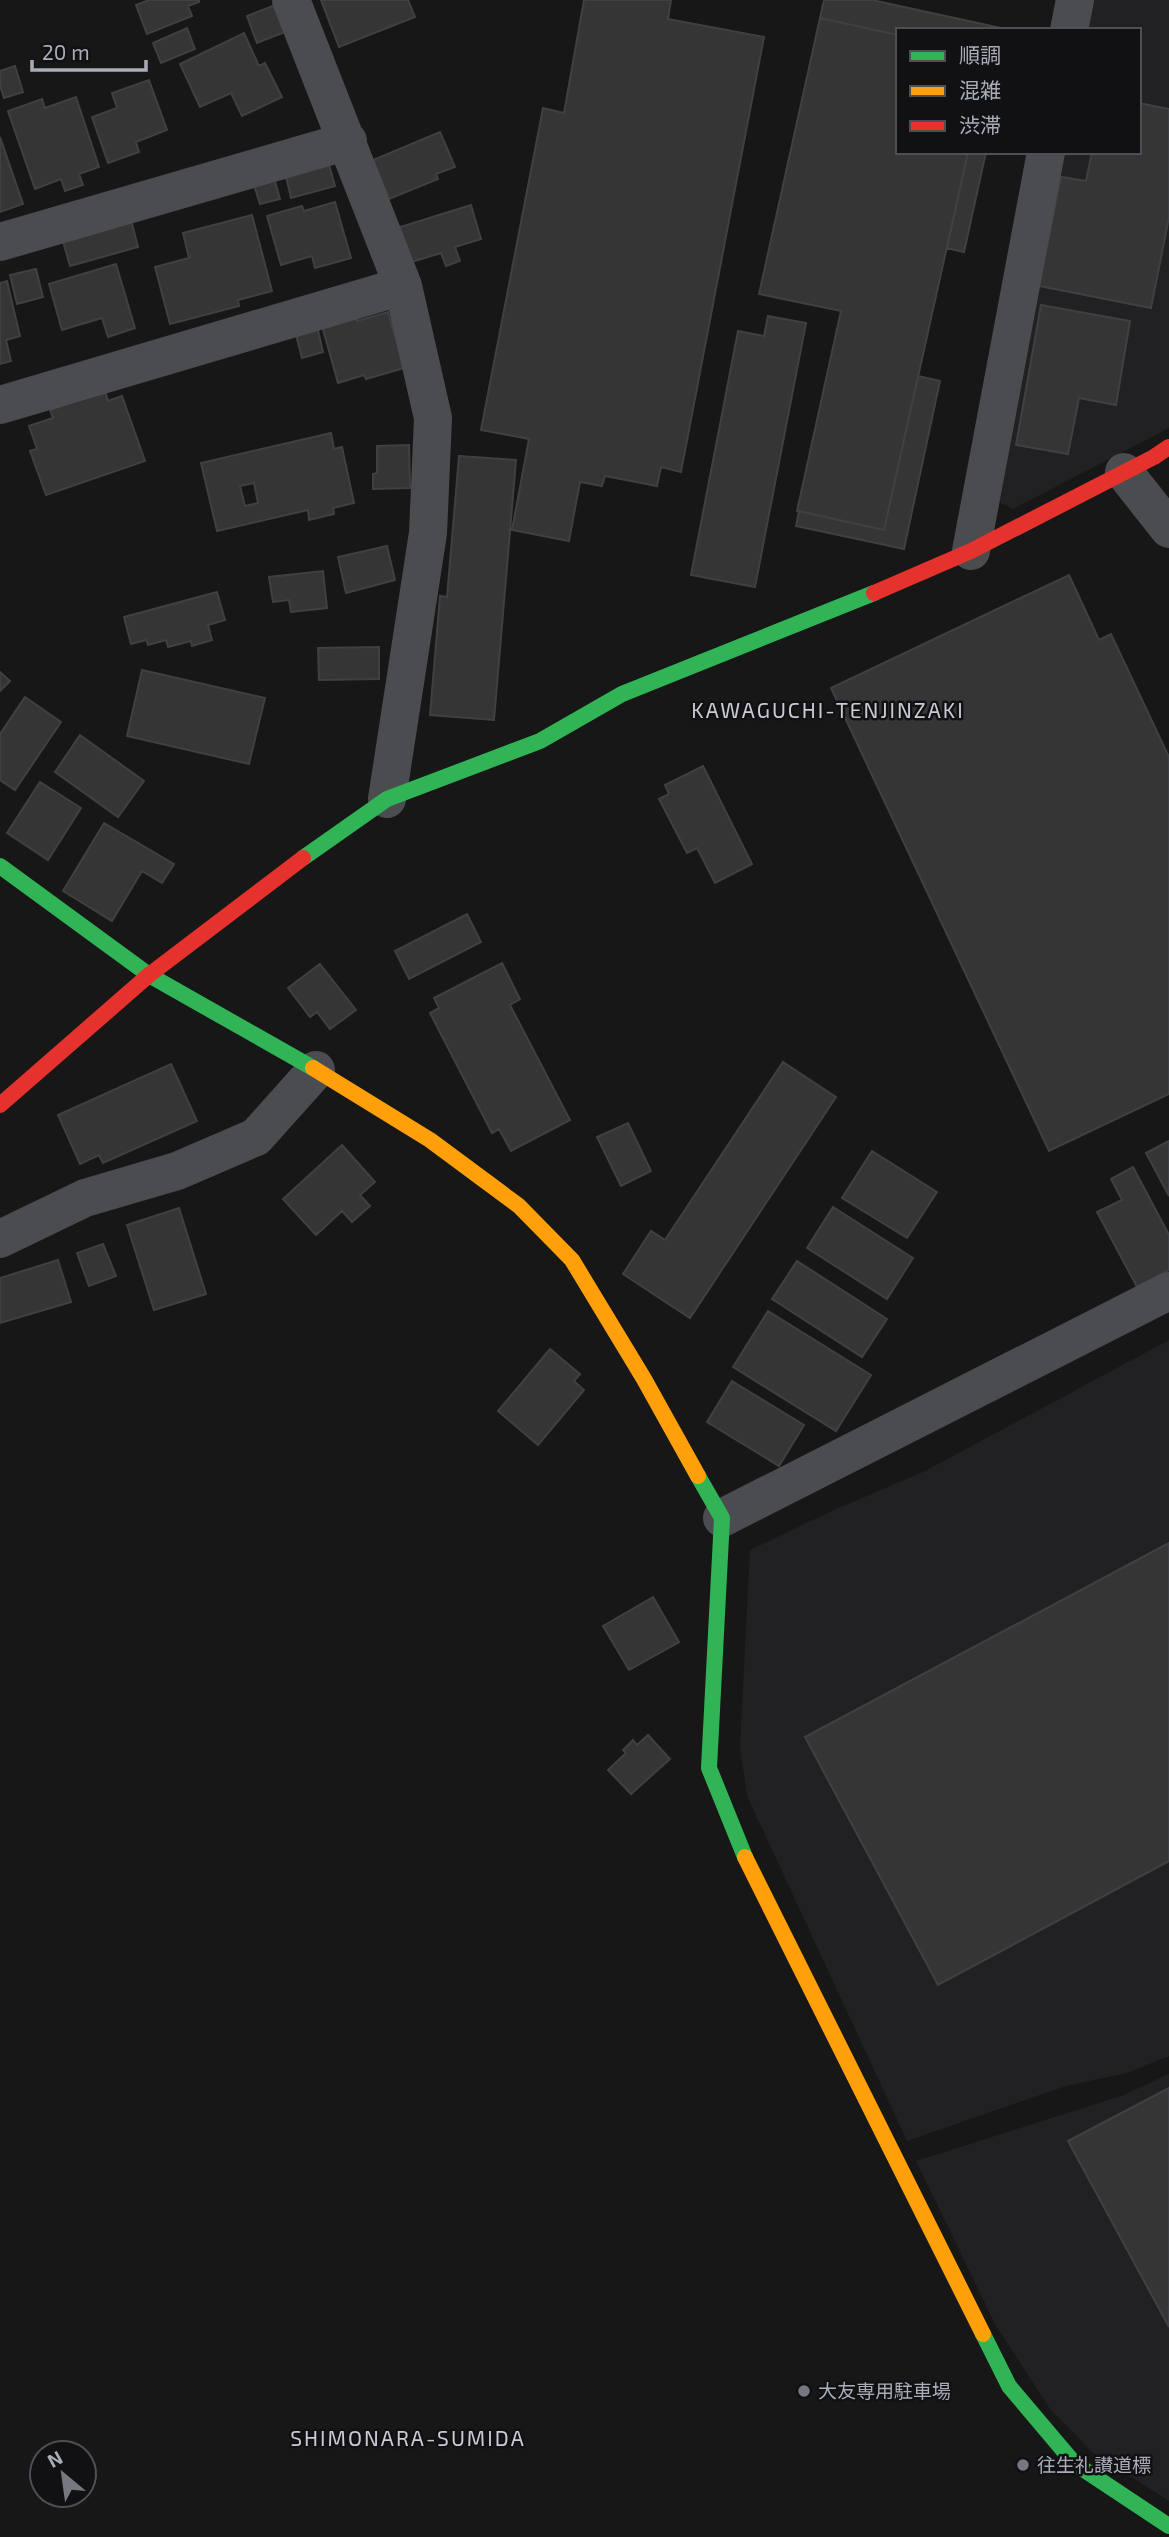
<svg xmlns="http://www.w3.org/2000/svg" width="1169" height="2537" font-family="'Exo 2','Noto Sans JP',sans-serif">
<style>
.built{fill:#212123}
.building{fill:#353536;stroke:#3f4043;stroke-width:2;fill-rule:evenodd}
.lines{fill:none;stroke-linecap:round;stroke-linejoin:round}
.street{stroke:#4b4c50;stroke-width:38}
.fast{stroke:#30b455;stroke-width:16}
.slow{stroke:#ff9f0a;stroke-width:16}
.jam{stroke:#e5322d;stroke-width:16}
.poi-dot{fill:#757880;stroke:#111113;stroke-width:2.5}
.labels{text-anchor:middle;stroke-width:5;stroke-linejoin:round;paint-order:stroke}
.poi-label{font-size:19px;fill:#a8adb8;stroke:#111113;text-anchor:start}
.neighbourhood-label{font-size:21px;letter-spacing:2px;fill:#c9ccd4;stroke:#111113}
</style>
<rect width="100%" height="100%" fill="#171717"/>
<path class="built" d="M1087,0H1169V428L1013,509L1001,503L994,485L1060,152H1139V30H1082Z
M1169,1340V2056L1127,2073L1066,2086L907,2141L747,1796L740,1747L750,1550L834,1510L925,1471Z
M1169,2074V2501L1092,2452L1050,2409L995,2324L916,2161L1121,2096Z"/>
<path class="building" d="M149,0H199V2L188,6L192,16L147,34L136,5Z
M321,0H408L415,17L339,47Z
M584,0H671L668,19L764,37L681,472L661,467L657,486L605,476L602,486L580,482L569,541L512,530L529,439L481,430L543,108L564,113Z
M824,0H872L1010,30H898V35L820,18Z
M275,5L285,32L257,43L247,16Z
M820,18L898,35V152H968L884,530L797,511L841,311L759,294Z
M187,28L195,49L161,63L153,43Z
M244,33L259,66L265,63L282,97L242,116L231,93L200,107L180,64Z
M15,66L23,92L4,98L0,85V71Z
M149,80L167,130L136,142L139,152L108,163L92,117L117,108L112,93Z
M76,97L99,167L79,174L83,185L65,191L61,179L35,189L8,111L42,99L45,108Z
M1139,103L1169,109V217L1151,308L1039,286L1061,177L1086,181L1092,152H1139Z
M440,132L455,167L436,174L438,179L389,199L373,160Z
M0,137L23,204L0,212Z
M968,152H986L964,252L947,248Z
M328,161L335,186L291,198L285,172Z
M274,178L280,199L260,204L254,185Z
M335,202L351,258L315,268L312,256L281,265L267,216L302,206L304,211Z
M471,205L481,239L455,247L460,261L446,266L441,253L405,264L394,229Z
M252,215L272,291L238,300L239,306L170,324L155,267L189,258L183,233Z
M130,216L138,247L70,266L61,234Z
M116,264L135,328L108,337L102,318L62,330L49,284Z
M36,269L43,297L17,304L10,275Z
M7,281L20,336L6,340L11,361L0,364V283Z
M1041,305L1130,321L1116,405L1079,398L1068,454L1016,445Z
M388,312L404,368L366,379L364,375L338,383L322,326L356,317L357,321Z
M768,316L806,323L755,587L691,575L738,331L764,336Z
M317,326L323,352L302,358L295,331Z
M918,376L940,381L904,549L796,526L799,511L884,530Z
M105,391L108,401L122,396L145,461L46,495L30,451L37,449L29,426L53,418L50,410Z
M331,433L334,449L342,447L354,503L333,508L334,514L309,520L308,510L217,531L201,463ZM254,483L258,503L245,506L240,486Z
M409,445L410,488L373,489V474L377,473V446Z
M459,456L516,460L494,720L430,715L440,596L447,597Z
M387,546L395,580L346,593L338,557Z
M323,571L327,608L291,612L289,600L273,602L269,577Z
M1069,575L1099,640L1111,634L1169,757V1094L1049,1151L831,688Z
M217,592L225,620L208,625L212,640L192,646L191,641L168,647L166,640L148,645L146,640L131,644L124,617Z
M379,647V679L319,680L318,648Z
M142,670L265,698L249,764L127,736Z
M0,672L10,681L0,691Z
M25,697L61,722L15,790L0,780V734Z
M80,735L144,781L118,817L55,772Z
M703,766L752,864L715,883L697,848L687,853L659,799L669,794L665,785Z
M40,782L81,808L48,860L7,833Z
M104,823L174,864L162,883L142,871L112,921L63,891Z
M467,914L481,942L409,979L395,951Z
M502,963L520,999L510,1005L570,1120L511,1151L499,1129L492,1133L430,1013L439,1008L434,998Z
M320,964L356,1010L330,1029L317,1012L310,1017L288,988Z
M783,1062L836,1097L690,1318L623,1274L651,1231L665,1240Z
M171,1064L197,1121L103,1163L99,1155L80,1164L58,1115Z
M628,1123L651,1171L621,1186L597,1137Z
M1169,1141V1196L1146,1153Z
M342,1145L375,1182L360,1195L370,1206L352,1222L342,1211L316,1235L283,1199Z
M872,1151L937,1192L907,1238L842,1198Z
M1133,1167L1169,1235V1270L1137,1287L1097,1212L1122,1200L1111,1179Z
M833,1207L913,1258L887,1299L807,1248Z
M179,1208L206,1294L154,1310L127,1225Z
M103,1244L116,1276L89,1286L77,1253Z
M58,1260L71,1302L0,1323V1278Z
M797,1261L887,1319L862,1357L772,1299Z
M768,1311L871,1375L836,1431L733,1367Z
M550,1349L580,1374L574,1381L584,1390L538,1445L498,1411Z
M732,1381L804,1425L779,1466L707,1422Z
M1169,1543V1861L938,1985L805,1737Z
M653,1597L679,1642L629,1670L603,1626Z
M648,1735L670,1759L631,1794L608,1770L626,1753L623,1750L633,1740L637,1745Z
M1169,2088V2327L1068,2141Z"/>
<g class="lines">
<path class="street" d="M291,0L403,286L433,418L428,533L387,799
M1069,30L1075,0
M0,242L348,141
M0,405L403,286
M1124,472L1169,529
M971,551L1046,152
M0,1239L85,1198L177,1171L256,1137L316,1070
M722,1518L1169,1291"/>
<path class="fast" d="M303,858L387,799L540,741L622,694L874,593
M0,866L149,975L313,1068
M698,1476L722,1518L709,1768L745,1857
M983,2334L1009,2386L1074,2463L1169,2526"/>
<path class="slow" d="M313,1068L430,1140L519,1206L572,1260L644,1379L698,1476
M745,1857L983,2334"/>
<path class="jam" d="M874,593L971,551L1154,457L1169,447
M0,1105L149,975L303,858"/>
</g>
<g class="poi-dot">
<circle cx="804" cy="2391" r="7"/>
<circle cx="1023" cy="2465" r="7"/>
</g>
<g class="labels">
<g class="poi-label">
<text x="818" y="2398">大友専用駐車場</text>
<text x="1037" y="2472">往生礼讃道標</text>
</g>
<g class="neighbourhood-label">
<text x="828" y="718">KAWAGUCHI-TENJINZAKI</text>
<text x="408" y="2446">SHIMONARA-SUMIDA</text>
</g>
</g>
<rect x="896" y="28" width="245" height="126" fill="#111113" stroke="#4d4f55" stroke-width="2"/>
<rect x="910" y="51" width="35" height="10" fill="#30b455" stroke="#4d4f55" stroke-width="2"/>
<text x="959" y="63" font-size="21" fill="#a8adb8">順調</text>
<rect x="910" y="86" width="35" height="10" fill="#ff9f0a" stroke="#4d4f55" stroke-width="2"/>
<text x="959" y="98" font-size="21" fill="#a8adb8">混雑</text>
<rect x="910" y="121" width="35" height="10" fill="#e5322d" stroke="#4d4f55" stroke-width="2"/>
<text x="959" y="133" font-size="21" fill="#a8adb8">渋滞</text>
<g transform="translate(63 2474) rotate(331)"><circle r="33" fill="#111113" stroke="#4d4f55" stroke-width="2"/>
<path d="M0-5L12 26L0 18L-12 26Z" fill="#757880"/>
<text y="-10" font-size="19" font-weight="bold" text-anchor="middle" fill="#a8adb8">N</text>
</g>
<path d="M32 60v10h114v-10" fill="none" stroke="#a8adb8" stroke-width="3.5"/>
<text x="42" y="60" font-size="21" fill="#a8adb8" stroke="#111113" stroke-width="5" paint-order="stroke">20 m</text>
</svg>
